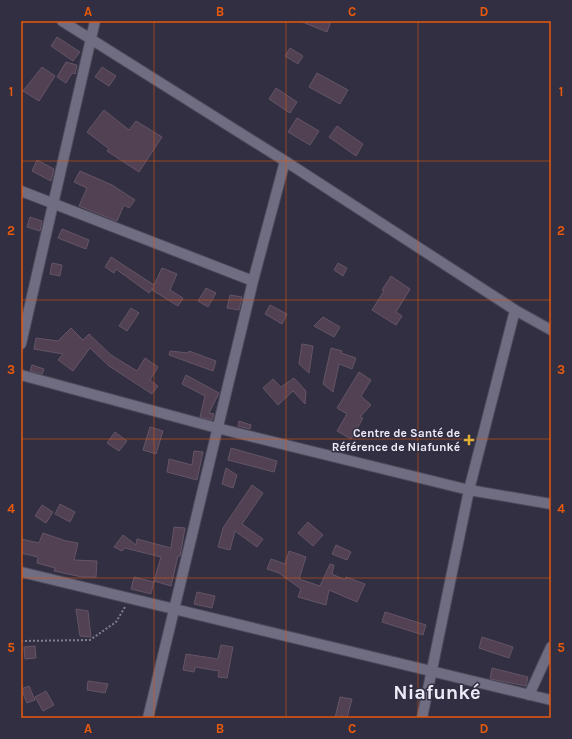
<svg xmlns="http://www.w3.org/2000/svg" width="572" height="739" font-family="Karla,sans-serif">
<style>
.building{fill:#514152;stroke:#645566}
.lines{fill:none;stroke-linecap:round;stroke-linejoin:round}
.minor-casing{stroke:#4c4a5a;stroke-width:12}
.path{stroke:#827f90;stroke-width:2;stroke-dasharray:2 2;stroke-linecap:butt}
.minor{stroke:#706c82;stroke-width:10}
.grid{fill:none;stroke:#e8590c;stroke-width:1;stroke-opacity:0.55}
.poi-dot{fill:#e0b034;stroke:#322f42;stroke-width:1.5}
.labels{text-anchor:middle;stroke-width:3;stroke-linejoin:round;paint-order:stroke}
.poi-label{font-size:12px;font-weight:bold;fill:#eceaf7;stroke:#322f42;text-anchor:end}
.town-label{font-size:20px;font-weight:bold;fill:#eceaf7;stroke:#322f42}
.neatline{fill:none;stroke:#e8590c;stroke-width:1.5}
.grid-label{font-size:13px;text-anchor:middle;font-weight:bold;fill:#e8590c}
</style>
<rect width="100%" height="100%" fill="#322f42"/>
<path class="building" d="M300,21H331L327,32Z
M57,37L80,52L73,61L51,46Z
M290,48L303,56L298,64L285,56Z
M66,62L77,65L75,74L72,73L66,83L57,77Z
M42,67L55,76L39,101L23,91Z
M102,67L116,76L109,86L95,77Z
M317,73L348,90L340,104L309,87Z
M276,88L297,102L290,113L269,99Z
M104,110L129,130L136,121L162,137L139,172L107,151L109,149L87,132Z
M297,118L319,131L310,145L288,132Z
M337,126L363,144L356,156L329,137Z
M37,160L54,169L51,181L32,171Z
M80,171L112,185L135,200L129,208L124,205L117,221L79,206L87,188L74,182Z
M30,217L42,221L40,231L27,227Z
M62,229L89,240L86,249L58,238Z
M111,257L154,285L162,268L177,274L170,290L183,298L178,306L152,290L153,288L149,293L116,269L114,273L105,267Z
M52,263L62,265L60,276L50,274Z
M338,263L347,268L343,276L334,270Z
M391,276L410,289L396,312L402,316L396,325L372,310L384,291L382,290Z
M206,288L216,293L208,307L198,301Z
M230,295L242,297L239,310L227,308Z
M270,305L287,314L282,324L265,314Z
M131,308L139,313L127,331L119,326Z
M323,317L340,327L334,337L314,326Z
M71,328L83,340L89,334L111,355L137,371L145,358L158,367L150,380L158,386L152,394L109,366L90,348L73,371L58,360L63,354L34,349L36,338L58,341Z
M302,344L313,346L309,373L299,364Z
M331,348L342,351L341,353L356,358L352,369L339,364L333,392L323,384Z
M170,351L188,353L189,351L216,361L213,371L169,355Z
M32,365L44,369L42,374L30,371Z
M359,372L371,380L361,396L371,405L360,417L363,418L351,439L337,431L347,414L337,408Z
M186,375L219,393L209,413L214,414L212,420L200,417L205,396L182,384Z
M294,378L306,391L305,404L293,391L278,405L263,388L273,379L281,387Z
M239,421L251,425L250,429L238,426Z
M150,427L163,431L156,454L143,450Z
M115,432L127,441L119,451L107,443Z
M231,448L277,461L274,472L228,460Z
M194,451L203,452L197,480L167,472L169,459L192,465Z
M226,468L237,475L233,488L222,484Z
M252,485L263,493L242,524L263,539L257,547L235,531L230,550L218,547L223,528Z
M60,504L75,512L70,522L55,514Z
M42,505L53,512L46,523L35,516Z
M308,522L323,535L313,546L298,533Z
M174,527L185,528L180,556H178L171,586L154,581L161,557L125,548L122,551L114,547L123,535L136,545L137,539L171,548Z
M43,533L66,541L78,543L74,560L97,561L96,577H82L54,571L55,568L37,563L38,557L21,553V539L39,543Z
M336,545L351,552L347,560L332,554Z
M289,551L306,557L299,579L320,586L330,564L334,565L332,574L345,580L346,577L365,584L357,602L329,590L326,605L298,597L301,589L279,573L267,569L271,559L285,564Z
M134,577L154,582L151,594L131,589Z
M197,592L215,596L212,608L194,604Z
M76,609L88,611L91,637L80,636Z
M385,612L426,625L423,635L382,622Z
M482,637L513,647L509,658L479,648Z
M221,645L233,647L227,678L218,677L219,671L195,667L194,672L183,670L186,654L218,659Z
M35,646L36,658L25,659L24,647Z
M492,668L528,677L526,686L490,679Z
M88,681L108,684L105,693L87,690Z
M29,686L35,700L27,703L21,689Z
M46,691L54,705L43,711L35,697Z
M340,697L352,699L347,718H335Z"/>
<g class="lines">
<g class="minor-casing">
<path id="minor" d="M62,21L285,161L515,310L551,330
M21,191L253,281
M21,344L95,21
M21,375L217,428L469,490L551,504
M21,572L551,700
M529,695L551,647
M148,718L253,281L285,161
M422,718L469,490L515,310"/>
</g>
<path class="path" d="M21,641L90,640L116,622L125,607"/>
<use href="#minor" class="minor"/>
</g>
<path class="grid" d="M154,21V718M286,21V718M418,21V718M21,161H551M21,300H551M21,439H551M21,578H551"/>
<path class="poi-dot" d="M467 434h4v4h4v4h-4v4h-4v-4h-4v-4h4z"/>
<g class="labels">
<g class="poi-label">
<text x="460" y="437">Centre de Santé de<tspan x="460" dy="14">Référence de Niafunké</tspan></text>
</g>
<g class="town-label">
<text x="437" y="699">Niafunké</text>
</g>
</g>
<rect width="572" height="739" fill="none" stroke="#322f42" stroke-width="44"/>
<rect x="22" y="22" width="528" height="695" class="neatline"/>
<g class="grid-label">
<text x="88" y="16">A</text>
<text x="220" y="16">B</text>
<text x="352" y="16">C</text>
<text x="484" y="16">D</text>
<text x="11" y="96">1</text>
<text x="561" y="96">1</text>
<text x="11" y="235">2</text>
<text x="561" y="235">2</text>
<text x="11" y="374">3</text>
<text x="561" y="374">3</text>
<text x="11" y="513">4</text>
<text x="561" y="513">4</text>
<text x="11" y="652">5</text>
<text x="561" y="652">5</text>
<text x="88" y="733">A</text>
<text x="220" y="733">B</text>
<text x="352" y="733">C</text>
<text x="484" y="733">D</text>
</g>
</svg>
